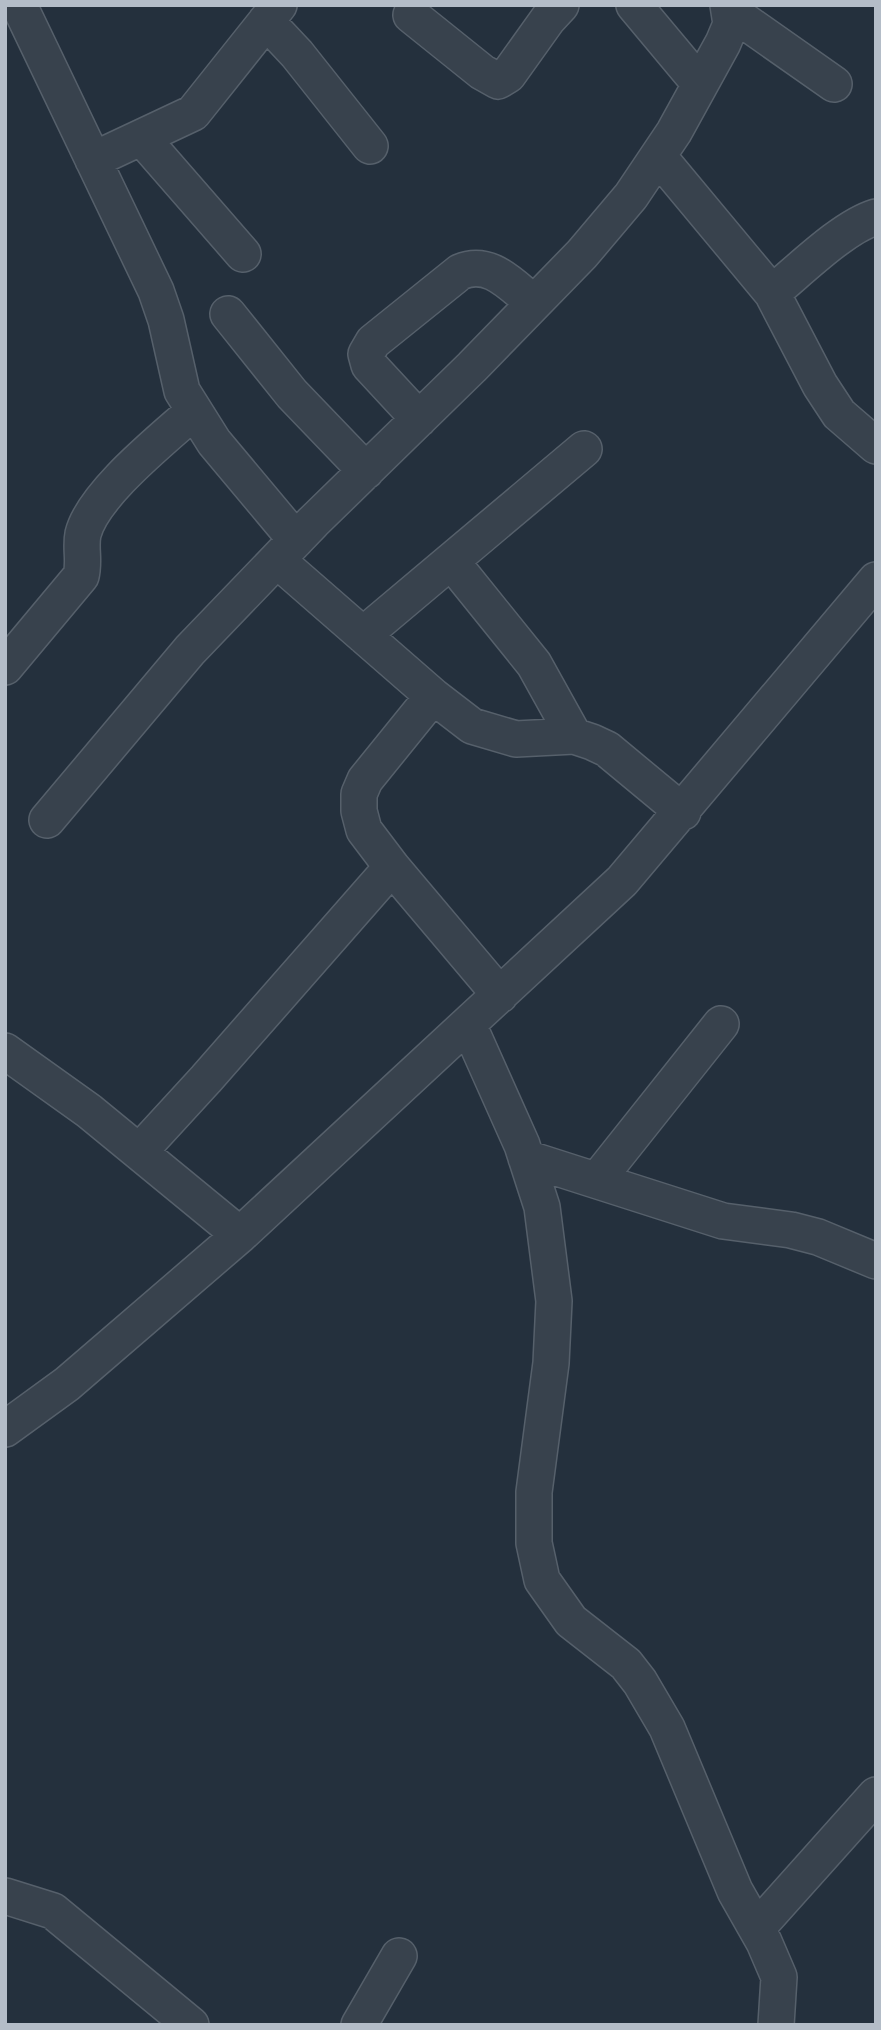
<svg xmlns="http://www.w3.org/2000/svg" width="881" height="2030" font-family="Signika,sans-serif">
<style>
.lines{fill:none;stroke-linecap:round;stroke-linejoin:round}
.minor-casing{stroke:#56606b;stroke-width:38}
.minor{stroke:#38424d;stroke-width:35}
</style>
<rect width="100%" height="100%" fill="#24303d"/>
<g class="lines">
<g class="minor-casing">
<path id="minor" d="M19,5L156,291L166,320L182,391L214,442L296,540
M634,5L700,84
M730,11L834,84
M411,15L482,72L498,81L508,75L548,19L561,5
M266,21L297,54L370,146
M142,138L243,254
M658,156L772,293L820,385L839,414L876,446
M93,160L193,113L279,5
M772,293C800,270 843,227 876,217
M228,314L292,394L366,471
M419,419L369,365L366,354L373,342L460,272C490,259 511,285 534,303
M277,560L433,696L472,726L516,739L574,736L592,742L607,749L683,812
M451,561L534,664L574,736
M363,635L584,449
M5,667L81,576C85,561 80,548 83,534C93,494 163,439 194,411
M433,696L365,780L359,794V811L364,830L392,867L500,995
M47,820L190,650L313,522L472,367L582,254L631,196L674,132L723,43L731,24L728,5
M468,1024L522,1145L542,1207L554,1301L551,1363L534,1492V1543L542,1580L571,1621L626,1664L640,1682L667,1728L735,1891L764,1942L779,1977L776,2025
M5,1051L89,1111L240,1235
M139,1152L206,1079L392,867
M526,1158L723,1221L791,1230L818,1237L876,1261
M597,1180L721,1024
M5,1429L67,1384L240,1235L622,881L876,580
M5,1896L53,1911L191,2025
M757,1928L876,1795
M359,2025L399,1956"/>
</g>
<use href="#minor" class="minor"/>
</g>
<rect width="881" height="2030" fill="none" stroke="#b4bdc8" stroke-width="14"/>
</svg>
